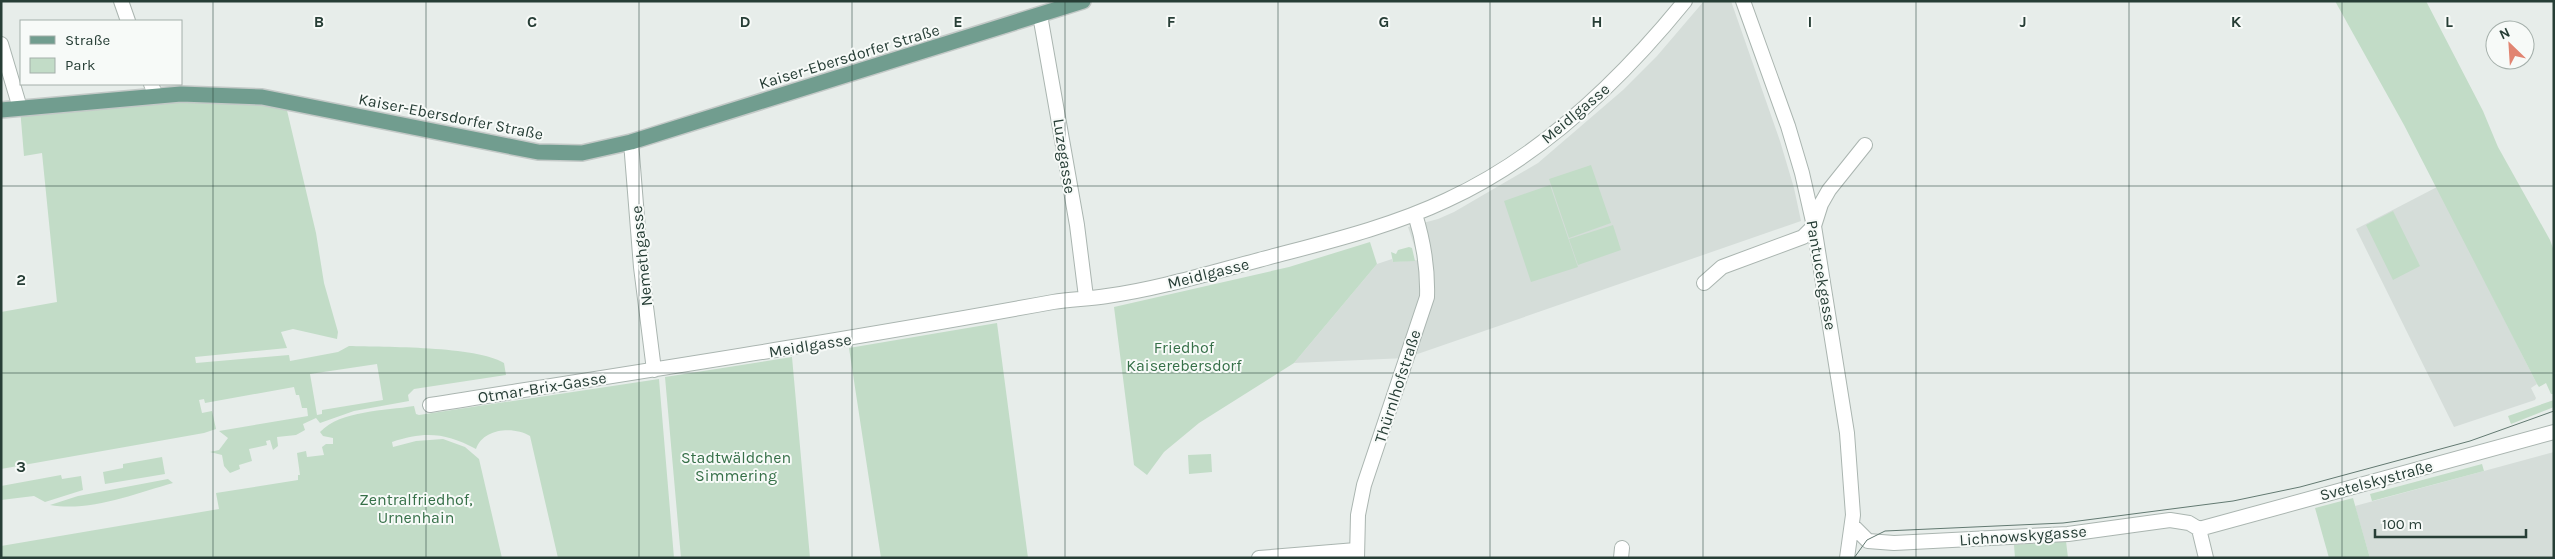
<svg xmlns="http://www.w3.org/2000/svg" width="2555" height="559" font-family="Karla,sans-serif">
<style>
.built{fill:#d5ddd9}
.green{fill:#c2dcc7;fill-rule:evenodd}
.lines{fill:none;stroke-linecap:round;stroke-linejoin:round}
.minor-casing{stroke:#aab5b0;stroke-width:16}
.major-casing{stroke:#c3c9c7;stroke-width:18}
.minor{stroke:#fff;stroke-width:14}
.major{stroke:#719d8f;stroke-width:15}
.tram{stroke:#627971;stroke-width:1}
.grid{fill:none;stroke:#273e36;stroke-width:1;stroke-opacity:0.55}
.labels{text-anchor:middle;stroke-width:4;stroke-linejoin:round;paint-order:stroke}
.street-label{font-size:16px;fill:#273e36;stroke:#f7faf8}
.park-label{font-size:16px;fill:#367048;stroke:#f7faf8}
.grid-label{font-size:16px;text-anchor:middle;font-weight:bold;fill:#273e36;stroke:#f7faf8;stroke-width:4;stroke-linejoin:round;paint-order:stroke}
</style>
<rect width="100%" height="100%" fill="#e7edea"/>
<path class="built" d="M1704,1H1731L1780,141L1794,188L1801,221L1406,358L1294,363L1377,264L1392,259L1393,262L1419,260L1408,227L1438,219L1454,212L1538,163L1623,90L1657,56Z
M2437,187L2537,384L2531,388L2536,398L2535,400L2454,427L2356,229Z
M2554,452V556L2370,558L2355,506Z"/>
<path class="green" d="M2335,1H2426L2483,111L2498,147L2550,240L2554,251V394H2551L2546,383L2539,387L2537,384L2404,125Z
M156,96L285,102L316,233L324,283L338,332L337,339L293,329L281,332L287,348L195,357L196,363L289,355L290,361L338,352L349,346C384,347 477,346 504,363L506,375L414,389L408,395L409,401L354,411L320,423L316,418L303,424L305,430L296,435L277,437L278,446L273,450L270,440L266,441L267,445L249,449L252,461L239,465L240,469L230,473L224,466L222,455L210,452L219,450L228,438L219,431L308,416L307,408H302L299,395H296L294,387L205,403L204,399L199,400L202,413L212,411L216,429L204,433L1,469V312L57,302L42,153L24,156L20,108ZM377,364L383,400L322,410V414L317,415L310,374Z
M1591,165L1611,223L1569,238L1549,179Z
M1550,185L1578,267L1531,282L1504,201Z
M2393,211L2420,266L2393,280L2366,225Z
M1613,225L1621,250L1578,265L1569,239Z
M1370,242L1377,264L1294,363L1199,423L1164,452L1147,475L1134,465L1114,307L1289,267Z
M1409,247L1412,248L1415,261L1393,262L1391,252L1396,254L1398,250Z
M997,323L1028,558H881L849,348Z
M792,357L810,558H681L665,377Z
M659,379L674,558H558L530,436C514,426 483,428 476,449C446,433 425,431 392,442L393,447L416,441L443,439L465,447L479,459L502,558H1V546L219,509L216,493L298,480V475H300L297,453L306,451L307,457L324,455L322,447L326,444H333V438L323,436L320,432C341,410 385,411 414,406L416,414L419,415Z
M2554,400V407L2511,424L2508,416Z
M1211,454L1212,472L1189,474L1188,455Z
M162,457L165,474L105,484L103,472L123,468V464Z
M2482,464L2484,471L2372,501L2370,494Z
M61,475L62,479L81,476L83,490L45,502L34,496L1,500V486Z
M168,479L173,483C134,494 90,512 50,505L78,496Z
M2353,498L2370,558H2329L2315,508Z
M2066,541L2068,558H2015L2014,545Z"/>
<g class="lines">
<g class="minor-casing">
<path id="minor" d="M121,1L128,21
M1743,1L1788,126L1802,173L1814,226L1847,433L1853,515L1847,558
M1040,15L1077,225L1086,297
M1,44L20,108
M151,84L156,96
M631,142L641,267L654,370
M1704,283L1722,267L1803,237L1814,226L1821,204L1829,190L1865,145
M430,405C638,372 846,340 1053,302C1071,299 1089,299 1107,296C1158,289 1210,273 1259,260C1322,243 1388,228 1447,200C1541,157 1620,81 1685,1
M1852,525L1868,541L1894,543L2068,534L2170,520L2189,523L2199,529
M2199,529L2554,432
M2199,529L2206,558
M1259,558L1356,550
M1357,558L1358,515L1364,485L1427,297C1428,267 1424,243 1415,214
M1621,558L1622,548"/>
</g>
<g class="major-casing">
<path id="major" d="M1,110L181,94L262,97L538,152L582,153L631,142L1083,1"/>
</g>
<use href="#minor" class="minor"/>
<use href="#major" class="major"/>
<path class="tram" d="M1854,558L1867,540L1885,531L2063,523L2233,501L2300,487L2470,441L2554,411"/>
</g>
<path class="grid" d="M213,1V558M426,1V558M639,1V558M852,1V558M1065,1V558M1278,1V558M1490,1V558M1703,1V558M1916,1V558M2129,1V558M2342,1V558M1,186H2554M1,373H2554"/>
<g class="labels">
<g class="street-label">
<text transform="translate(849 56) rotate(-17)" y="6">Kaiser-Ebersdorfer Straße</text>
<text transform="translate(1575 113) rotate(-40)" y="6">Meidlgasse</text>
<text transform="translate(451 116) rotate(11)" y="6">Kaiser-Ebersdorfer Straße</text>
<text transform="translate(1065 156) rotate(81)" y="6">Luzegasse</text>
<text transform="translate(641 256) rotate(-96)" y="6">Nemethgasse</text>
<text transform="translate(1208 273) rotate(-14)" y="6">Meidlgasse</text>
<text transform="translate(1822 275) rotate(80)" y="6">Pantucekgasse</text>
<text transform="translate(810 345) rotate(-9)" y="6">Meidlgasse</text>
<text transform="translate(1397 386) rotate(-72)" y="6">Thürnlhofstraße</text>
<text transform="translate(542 387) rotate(-9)" y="6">Otmar-Brix-Gasse</text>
<text transform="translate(2376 480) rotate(-15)" y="6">Svetelskystraße</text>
<text transform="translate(2023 535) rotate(-4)" y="6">Lichnowskygasse</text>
</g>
<g class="park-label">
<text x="1184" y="353">Friedhof<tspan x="1184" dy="18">Kaiserebersdorf</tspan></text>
<text x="736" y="463">Stadtwäldchen<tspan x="736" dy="18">Simmering</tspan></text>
<text x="416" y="505">Zentralfriedhof,<tspan x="416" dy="18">Urnenhain</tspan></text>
</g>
</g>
<g class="grid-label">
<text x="319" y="27">B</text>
<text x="532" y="27">C</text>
<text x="745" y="27">D</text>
<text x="958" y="27">E</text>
<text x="1171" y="27">F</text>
<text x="1384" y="27">G</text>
<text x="1597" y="27">H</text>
<text x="1810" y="27">I</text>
<text x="2023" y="27">J</text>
<text x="2236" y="27">K</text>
<text x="2449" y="27">L</text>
<text x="21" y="285">2</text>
<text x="21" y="472">3</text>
</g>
<rect width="2555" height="559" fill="none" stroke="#273e36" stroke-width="5"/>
<rect x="20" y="20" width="162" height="65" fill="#f7faf8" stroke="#a4afaa"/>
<rect x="30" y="36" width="25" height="8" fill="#719d8f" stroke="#a4afaa"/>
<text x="65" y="45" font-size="15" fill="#273e36">Straße</text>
<rect x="30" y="58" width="25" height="15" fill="#c2dcc7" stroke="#a4afaa"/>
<text x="65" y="70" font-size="15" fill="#273e36">Park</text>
<g transform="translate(2510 45) rotate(335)"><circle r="24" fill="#f7faf8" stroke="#a4afaa"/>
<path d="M0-4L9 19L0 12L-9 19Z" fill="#e18471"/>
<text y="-8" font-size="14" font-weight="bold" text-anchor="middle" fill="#273e36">N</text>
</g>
<path d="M2375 529v8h151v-8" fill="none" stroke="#273e36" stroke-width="2.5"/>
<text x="2382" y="529" font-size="15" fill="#273e36" stroke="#f7faf8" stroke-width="4" paint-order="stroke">100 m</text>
</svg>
